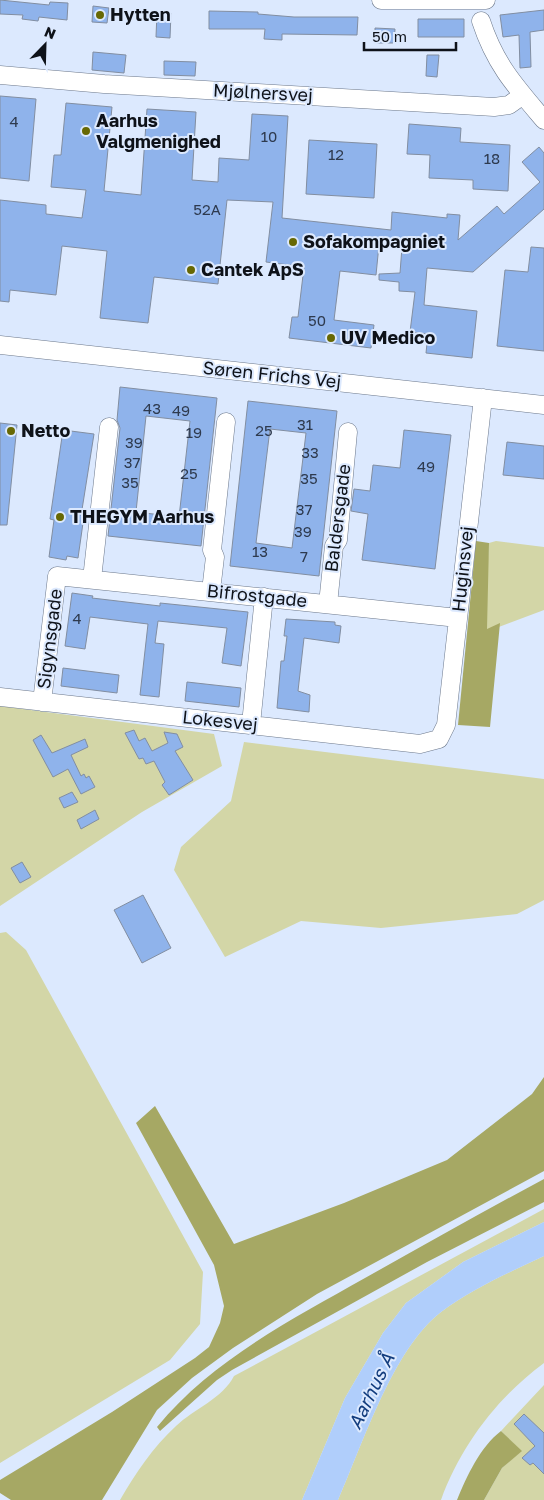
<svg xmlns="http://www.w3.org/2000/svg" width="544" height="1500" font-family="'Golos Text',sans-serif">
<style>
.green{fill:#d3d6a7}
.forest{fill:#a6a864}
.water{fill:#b0cefb}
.building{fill:#8fb3eb;stroke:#828ea1;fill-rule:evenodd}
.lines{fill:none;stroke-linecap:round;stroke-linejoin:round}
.minor-casing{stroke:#6c788b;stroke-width:19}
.minor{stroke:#fff;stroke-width:18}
.poi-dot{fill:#676804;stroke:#dce9fe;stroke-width:2}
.labels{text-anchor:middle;stroke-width:4;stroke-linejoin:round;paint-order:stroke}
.number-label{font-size:15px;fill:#2e3a4e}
.poi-label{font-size:18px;font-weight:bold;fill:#0e1219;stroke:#dce9fe;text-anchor:start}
.street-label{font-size:18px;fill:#0e1219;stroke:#dce9fe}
.water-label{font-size:19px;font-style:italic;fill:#133d7e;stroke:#dce9fe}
</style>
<rect width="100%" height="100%" fill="#dce9fe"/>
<path class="green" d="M496,541L544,547V610L483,633L489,543Z
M0,706L214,734L222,766L142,812L0,906Z
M244,742L544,779V900L517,914L381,928L301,921L225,957L174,870L181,847L231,801Z
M6,932L26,950L203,1272L200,1324L170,1360L0,1463V933Z
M544,1209V1222L463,1262L406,1303L383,1333L345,1398L302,1500H120C135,1474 153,1447 176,1426C194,1409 223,1398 234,1376Z
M544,1256V1363C498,1397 461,1445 441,1500H338C363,1444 392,1350 441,1312C473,1288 508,1273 544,1256Z
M544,1385V1500H484L502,1468L521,1451L501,1431Z"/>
<path class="forest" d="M476,541L489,543L487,629L500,623L490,727L458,725Z
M544,1077V1171L317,1294L233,1348L192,1378L157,1410L102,1500H11L0,1493V1480L112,1412L195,1358L209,1347L220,1323L224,1306L214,1265L136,1123L155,1106L234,1244L344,1203L447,1160L532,1094Z
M544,1179V1202L427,1262L232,1370L217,1380L160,1431L157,1427C212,1360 291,1320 365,1278C424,1245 484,1211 544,1179Z
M501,1431L522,1451L502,1468L484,1500H457C467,1476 480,1447 501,1431Z"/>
<path class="water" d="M544,1222V1256C508,1273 473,1288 441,1312C392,1350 363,1444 338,1500H302L345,1398L383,1333L406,1303L463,1262Z"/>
<path class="building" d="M0,0L49,5L50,2L68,3L67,20L39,17L38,21L22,19L23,15L0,14Z
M93,6L109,8L107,23L92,22Z
M544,10V30L530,32L531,67L520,68L519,35L503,37L500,15Z
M209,11L258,12V14L294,17H358L357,35L282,34V40L264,39L265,29H209Z
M157,12L171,13L170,38L156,37Z
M418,19H464V37H418Z
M375,28L395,29L394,43H375Z
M93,52L126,55L124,73L92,70Z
M427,55H439L437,77L426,76Z
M164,61L196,62L195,76L164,75Z
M0,96L36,99L29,181L0,178Z
M66,103L112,107L104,191L141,195L147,109L196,112L192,180L218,182L219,158L249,160L252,114L288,116L282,218L391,230L392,212L447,218V214L460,215L458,240L497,206L504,214L540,182L522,162L539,147L544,153V209L473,272L427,268L424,305L477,311L472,358L426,353L428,334L410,332L415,292L399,291V282L379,280V274L400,273L402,247L379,245L376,275L340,271L334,320L374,325L371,348L289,338L292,317H298L304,267L266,262L273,202L227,200L218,284L154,277L148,323L100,318L107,251L62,246L56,295L10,290L9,302L0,301V200L46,205V214L82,218L86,190L51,187L54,155H61Z
M409,124L461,128L460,142L510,145L508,191L473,189V180L429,178L430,155L407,154Z
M309,140L377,144L374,198L306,194Z
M531,247L544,248V351L497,346L505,270L528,272Z
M120,387L217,398L201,546L108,536L120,428L117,420ZM146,416L190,421L179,517L136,512Z
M248,401L337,411L319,576L230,566ZM270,429L306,433L292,548L256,543Z
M0,423L17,425L7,525H0Z
M63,430L94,434L81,516H84L78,558L67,556L66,560L49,557L54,520L50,519Z
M404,430L451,435L435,569L362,560L368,514L351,511L354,489L370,491L373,465L400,468Z
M507,442L544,446V479L503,475Z
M72,593L93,596L92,598L160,606V603L248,612L241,666L222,663L227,628L158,621L155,643L164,644L159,697L140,695L148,624L90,617L85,649L65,646Z
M286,619L335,622V625L341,626L339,643L304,638L298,691L310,695L309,712L277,708L281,661H284L287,636H284Z
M63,668L119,675L117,693L61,686Z
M187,682L241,688L239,707L185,701Z
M134,730L139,741L145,738L152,751L168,743L164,732L177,734L183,747L175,751L193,780L169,795L162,785L165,782L154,761L146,764L143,758L139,759L125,733Z
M41,735L52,753L85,739L88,747L71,755L81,776L84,774L86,778L89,776L95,787L81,794L68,769L53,777L33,740Z
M72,792L78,802L64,808L59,798Z
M95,810L99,819L81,829L77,820Z
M22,862L31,877L20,883L11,868Z
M143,895L171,948L142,963L114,910Z
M524,1414L544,1433V1474L533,1463L530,1465L522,1458L535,1446L514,1424Z"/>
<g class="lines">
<g class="minor-casing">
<path id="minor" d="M381,0H486
M481,21C495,64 515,86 544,120
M0,75L104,84L494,107L509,105L523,95
M0,345L544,405
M92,579L109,427
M211,591L215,557L212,550L226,422
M328,604L334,546L338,540L348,432
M0,697L420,744L439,739L446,725L483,398
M42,702L57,576L458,618
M251,724L264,597"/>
</g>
<use href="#minor" class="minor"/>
</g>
<g class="poi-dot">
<circle cx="100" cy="15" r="5"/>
<circle cx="86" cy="131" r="5"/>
<circle cx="293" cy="242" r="5"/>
<circle cx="191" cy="270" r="5"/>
<circle cx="331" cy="338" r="5"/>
<circle cx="11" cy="431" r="5"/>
<circle cx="60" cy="517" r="5"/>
</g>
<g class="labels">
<g class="number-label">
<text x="14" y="127">4</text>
<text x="269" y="142">10</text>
<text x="336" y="160">12</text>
<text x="492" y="164">18</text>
<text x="207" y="215">52A</text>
<text x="317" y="326">50</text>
<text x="152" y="414">43</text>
<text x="181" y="416">49</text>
<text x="305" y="430">31</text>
<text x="264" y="436">25</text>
<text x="194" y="438">19</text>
<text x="134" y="448">39</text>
<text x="310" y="458">33</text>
<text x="132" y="468">37</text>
<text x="426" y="472">49</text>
<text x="189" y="479">25</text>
<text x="309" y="484">35</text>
<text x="130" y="488">35</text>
<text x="304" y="515">37</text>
<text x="303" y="537">39</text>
<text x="260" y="557">13</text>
<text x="304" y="562">7</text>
<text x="77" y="624">4</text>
</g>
<g class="poi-label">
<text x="110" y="21">Hytten</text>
<text x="96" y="127">Aarhus<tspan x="96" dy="21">Valgmenighed</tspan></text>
<text x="303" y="248">Sofakompagniet</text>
<text x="201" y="276">Cantek ApS</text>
<text x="341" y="344">UV Medico</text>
<text x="21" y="437">Netto</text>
<text x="70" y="523">THEGYM Aarhus</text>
</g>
<g class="street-label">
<text transform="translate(263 93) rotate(3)" y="6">Mjølnersvej</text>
<text transform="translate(272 375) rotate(6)" y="6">Søren Frichs Vej</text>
<text transform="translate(338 518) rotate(-83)" y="6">Baldersgade</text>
<text transform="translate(463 569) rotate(-84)" y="6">Huginsvej</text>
<text transform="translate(257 596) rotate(6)" y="6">Bifrostgade</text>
<text transform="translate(50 639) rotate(-83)" y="6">Sigynsgade</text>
<text transform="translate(220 721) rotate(6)" y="6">Lokesvej</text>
</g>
<g class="water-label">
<text transform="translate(371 1391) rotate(-64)" y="7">Aarhus Å</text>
</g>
</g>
<g transform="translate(45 45) rotate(23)" stroke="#dce9fe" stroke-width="4" paint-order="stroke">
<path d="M0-4L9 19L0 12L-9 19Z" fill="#0e1219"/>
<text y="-8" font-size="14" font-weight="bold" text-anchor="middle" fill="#0e1219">N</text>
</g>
<path d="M364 42v8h92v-8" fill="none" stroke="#0e1219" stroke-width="2.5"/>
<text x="372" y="42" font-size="15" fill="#0e1219" stroke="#dce9fe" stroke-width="4" paint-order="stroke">50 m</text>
</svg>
